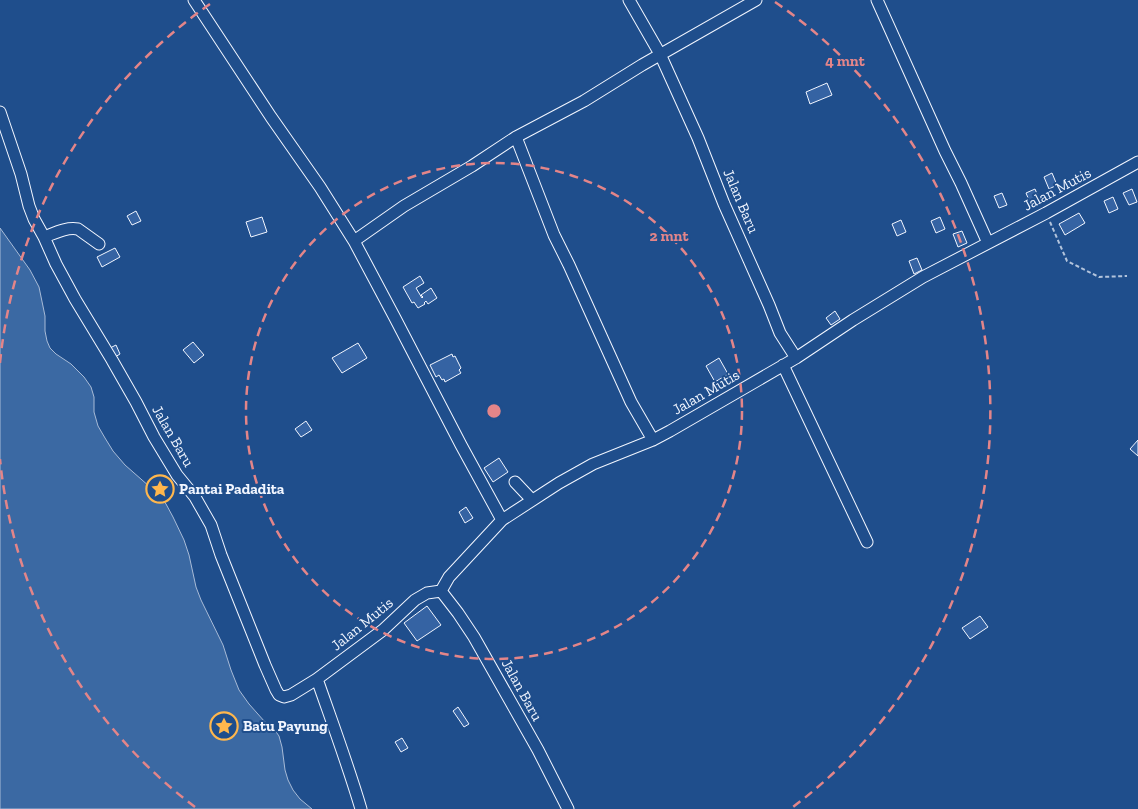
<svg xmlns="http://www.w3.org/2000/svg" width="1138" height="809" font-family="'Zilla Slab',serif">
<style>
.water{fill:#3b69a3;stroke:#a8bbd7}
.building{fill:#3563a3;stroke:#f2f6ff}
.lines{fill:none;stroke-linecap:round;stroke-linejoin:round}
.minor-casing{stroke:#f2f6ff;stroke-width:13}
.path{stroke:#b3c4dc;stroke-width:2;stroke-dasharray:4 2.5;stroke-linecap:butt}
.minor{stroke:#1f4e8c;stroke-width:11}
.ring{fill:none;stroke:#e38589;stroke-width:2.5;stroke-dasharray:9 6}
.labels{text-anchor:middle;stroke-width:4;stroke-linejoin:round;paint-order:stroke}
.street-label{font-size:15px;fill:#f2f6ff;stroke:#1f4e8c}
.poi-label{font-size:15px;font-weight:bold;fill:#f2f6ff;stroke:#1f4e8c;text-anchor:start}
.centre{fill:#e38589;stroke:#1f4e8c;stroke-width:2.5}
.ring-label{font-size:15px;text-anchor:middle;font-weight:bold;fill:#e38589;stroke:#1f4e8c;stroke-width:4;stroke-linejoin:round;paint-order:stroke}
</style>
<rect width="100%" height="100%" fill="#1f4e8c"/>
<path class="water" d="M0,228L30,270L39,287L45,316V331L47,341L50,348L56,354L71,364L84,377L91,387L94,397V412L98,426L105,438L113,451L125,465L158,494L166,504L173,517L184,540L189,555L196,587L201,600L223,645L231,670L239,690L249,704L265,722L274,729L279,736L282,747L285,770L288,780L293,790L300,799L312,809H0Z"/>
<path class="building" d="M827,83L832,95L810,104L806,92Z
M1052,173L1057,185L1049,189L1044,177Z
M1035,189L1040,201L1031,205L1026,193Z
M1132,189L1137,202L1129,205L1123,193Z
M1002,193L1007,205L999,208L994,196Z
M1113,197L1118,209L1109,213L1104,201Z
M136,211L141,221L132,225L127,216Z
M1079,213L1085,223L1065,235L1059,224Z
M262,217L267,232L251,237L246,222Z
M940,217L945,229L936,233L931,221Z
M901,220L906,232L897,236L892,224Z
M962,231L967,243L958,247L953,234Z
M115,248L120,257L102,267L97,257Z
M917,258L922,270L914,274L909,261Z
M420,276L424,283L416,288L422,298L423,297L421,295L431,288L437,298L428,304L426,301L424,303L425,304L418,308L414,302L412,303L403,287Z
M835,311L840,319L831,325L826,318Z
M193,342L204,355L194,363L183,350Z
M358,343L367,358L342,373L332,358Z
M116,345L120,354L115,357L110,348Z
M452,354L453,357L455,356L461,368L459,370L461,373L445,382L444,379L442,380L439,375L436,377L430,365Z
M719,358L728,374L715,382L706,366Z
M306,421L312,430L301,437L295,429Z
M1138,440V456L1130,449Z
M499,458L508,472L493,482L484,468Z
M466,507L473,518L465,523L459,512Z
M427,606L441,625L417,641L404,623Z
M980,616L988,627L970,639L962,628Z
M458,707L469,724L464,727L453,711Z
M402,738L408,748L401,752L395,742Z"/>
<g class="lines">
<g class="minor-casing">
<path id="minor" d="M194,0L271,117L320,187L354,241L395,318L461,445L502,520
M629,0L660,54L698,138L724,204L769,305L780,333L796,358
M877,0L945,151L961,183L988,243
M0,112L21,174L29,206L34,219L44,237L56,264L75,299L112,360L136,402L154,437L177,475L195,497L211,525L221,555L265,665L276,690L279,695L284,697L291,695L317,679L383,630L415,600L427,593L441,591
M516,137L554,235L569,265L631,402L653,440
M44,237C55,233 66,227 78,229L99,244
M354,241L404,206L472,166L516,137L584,101L642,65L756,0
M783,365L867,542
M515,482L532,500
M441,591L449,577L502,520L559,483L593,464L653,440L670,431L796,358L853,320L923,277L1046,213L1138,162
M441,591L458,613L474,637L538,750L568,809
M317,679C332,722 348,765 361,809"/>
</g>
<path class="path" d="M1050,222L1067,261L1099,277L1127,276"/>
<use href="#minor" class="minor"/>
</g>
<g class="ring">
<circle cx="494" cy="411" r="248"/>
<path d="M195 807A496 496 0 0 1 0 459M0 363A496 496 0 0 1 213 2M775 2A496 496 0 0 1 793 807"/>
</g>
<defs>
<g id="sight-ring" transform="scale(1.4375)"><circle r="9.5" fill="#1f4e8c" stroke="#ffb74d" stroke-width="1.5"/><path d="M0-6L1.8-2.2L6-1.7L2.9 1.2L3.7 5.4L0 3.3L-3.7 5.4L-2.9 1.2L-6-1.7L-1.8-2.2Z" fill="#ffb74d"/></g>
</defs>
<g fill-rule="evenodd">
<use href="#sight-ring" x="160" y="489"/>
<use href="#sight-ring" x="224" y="726"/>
</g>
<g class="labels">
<g class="street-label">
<text transform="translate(1057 189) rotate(-28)" y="5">Jalan Mutis</text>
<text transform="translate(741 201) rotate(67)" y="5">Jalan Baru</text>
<text transform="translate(706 392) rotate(-30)" y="5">Jalan Mutis</text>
<text transform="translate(173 436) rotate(60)" y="5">Jalan Baru</text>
<text transform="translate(362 624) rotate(-39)" y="5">Jalan Mutis</text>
<text transform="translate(522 690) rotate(61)" y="5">Jalan Baru</text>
</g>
<g class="poi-label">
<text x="179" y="494">Pantai Padadita</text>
<text x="243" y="731">Batu Payung</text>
</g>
</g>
<circle cx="494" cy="411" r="8" class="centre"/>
<g class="ring-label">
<text x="845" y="66">4 mnt</text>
<text x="669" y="241">2 mnt</text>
</g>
</svg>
